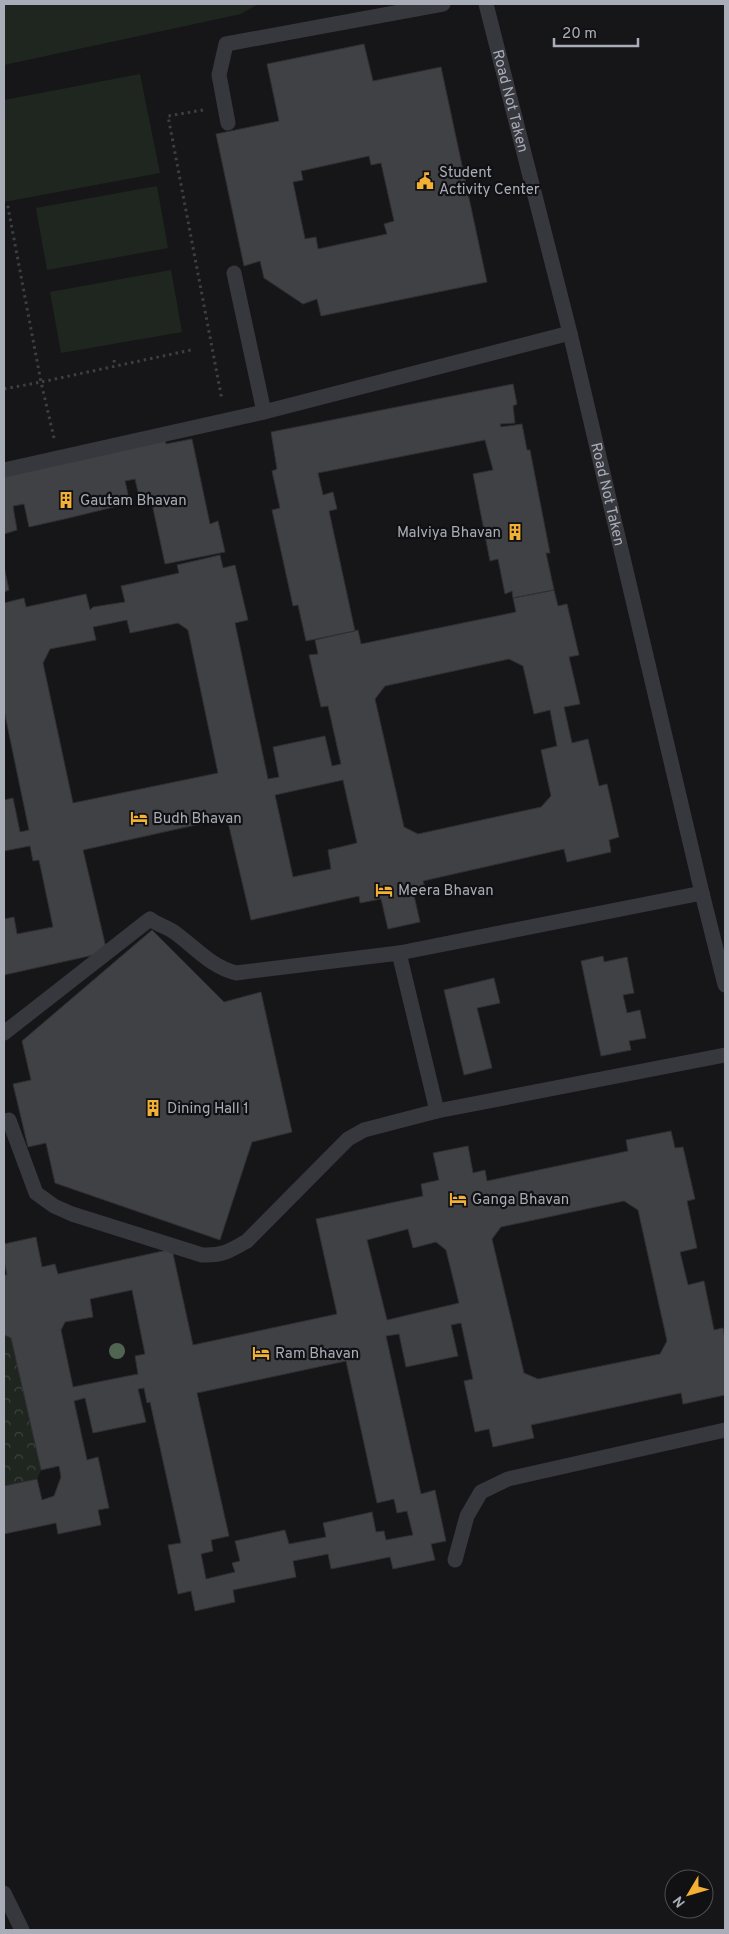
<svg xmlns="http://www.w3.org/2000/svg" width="729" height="1934" font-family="Overpass,sans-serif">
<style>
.park{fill:url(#park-crowns)}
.pitch{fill:#1e261f}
.building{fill:#404145;stroke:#303034;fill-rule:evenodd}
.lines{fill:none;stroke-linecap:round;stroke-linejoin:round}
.path{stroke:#3d3f44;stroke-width:3;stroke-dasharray:2.5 4;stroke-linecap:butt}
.service{stroke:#37383d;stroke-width:15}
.tree{fill:#506452}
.labels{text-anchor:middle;stroke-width:4.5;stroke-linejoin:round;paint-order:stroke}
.street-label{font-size:15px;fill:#a8adb8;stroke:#111113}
.poi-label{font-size:15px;fill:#a8adb8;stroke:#111113;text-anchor:start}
</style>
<defs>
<pattern id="park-crowns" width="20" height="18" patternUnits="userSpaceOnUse" patternTransform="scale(1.25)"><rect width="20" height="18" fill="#1e261f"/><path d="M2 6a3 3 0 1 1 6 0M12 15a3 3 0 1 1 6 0" fill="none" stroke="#3c433d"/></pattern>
</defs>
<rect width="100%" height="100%" fill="#161618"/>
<path class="park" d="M4,1335L11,1338L41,1470L37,1479L4,1486Z"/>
<path class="pitch" d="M4,4H258L241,14L4,65Z
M140,74L160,173L4,202V100Z
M157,186L168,248L47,270L36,208Z
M171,270L182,332L61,353L50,292Z"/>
<path class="building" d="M364,44L373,81L441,67L487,282L321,316L317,299L303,304L264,278L260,261L244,266L216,134L279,121L267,64ZM369,156L371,165L381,163L394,221L384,224L387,234L318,249L316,237L305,239L293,182L303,180L301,171Z
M513,384L517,404L513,406L515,423L500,424L501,427L522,424L527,450H530L550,553H546L554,590L513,598L512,591L505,594L498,559L490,561L473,474L493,470L485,440L318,473L323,495L333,492L337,509L329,511L355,631L306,641L298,605L293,606L272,510L280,508L272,471L277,469L271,432Z
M164,437L166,444L192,439L210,524L218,521L225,552L165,564L151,499L140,501L135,479L125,481L130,503L69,518L29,527L24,504L13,506L17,530L4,534V471Z
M220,555L223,568L235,565L248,620L235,623L268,779L279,777L273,747L325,736L332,766L341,764L328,706L321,707L309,655L318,654L315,640L358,630L361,644L516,612L513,598L554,590L558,606L567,604L579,655L569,657L580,704L564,707L572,743L588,739L599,786L607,784L619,837L609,840L611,852L567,862L564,849L423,881L425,888L413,891L420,922L388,929L381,899L360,903L359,896L251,920L227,818L83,850L107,952L4,975V919L14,917L17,934L53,927L39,860L33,861L30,846L4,851V800L13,798L20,832L29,830L4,710V603L24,598L26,607L86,594L90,610L93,607L125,602L121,586L179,573L177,565ZM127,620L130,633L178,623L188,630L218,773L73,803L43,663L50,649L96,640L93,627ZM509,659L523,666L534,714L550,710L557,746L541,750L551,796L541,807L418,834L404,827L375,699L385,686ZM343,780L357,843L328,850L331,869L293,877L275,795Z
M4,566L9,590L4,592Z
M152,930L224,1002L261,992L292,1132L252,1142L220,1240L55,1183L46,1143L28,1147L13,1084L31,1080L22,1041Z
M603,956L604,962L627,957L634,993L623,995L627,1013L640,1010L646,1038L629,1041L631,1050L601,1056L581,961Z
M494,978L500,1003L477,1008L492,1068L464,1075L444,990Z
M671,1131L675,1148L683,1147L695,1199L687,1201L697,1248L680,1252L688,1285L704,1281L714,1330L723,1328L725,1339V1395L683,1404L681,1393L531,1425L534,1438L493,1447L489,1429L475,1432L464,1381L473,1379L461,1323L451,1325L458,1356L406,1367L399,1334L386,1336L421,1494L435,1490L446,1541L431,1544L435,1560L393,1569L390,1557L331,1569L328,1554L293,1561L296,1577L233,1590L235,1602L195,1611L191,1591L178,1594L168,1545L181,1543L150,1402L147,1403L144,1388L138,1389L146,1422L93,1433L85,1398L74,1401L87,1460L98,1457L109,1508L98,1510L101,1525L58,1534L56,1523L4,1534V1486L37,1479L42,1500L54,1496L61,1477L59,1466L41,1470L11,1338L4,1335V1275H7L4,1260V1244L36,1237L42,1267L55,1264L58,1274L172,1249L193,1345L337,1314L316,1219L423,1196L421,1184L439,1180L433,1153L468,1146L473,1173L485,1170L487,1181L628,1151L626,1140ZM624,1201L638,1210L667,1341L660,1354L538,1379L524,1373L492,1239L501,1227ZM408,1229L413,1248L436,1242L446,1250L459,1303L387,1320L367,1240ZM132,1290L145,1354L135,1356L138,1374L73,1387L61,1330L65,1322L93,1317L90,1299ZM346,1361L377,1503L394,1499L397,1513L407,1511L413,1535L386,1540L384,1531L376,1532L372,1512L323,1523L326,1537L289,1544L285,1530L235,1541L240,1561L232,1563L235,1572L206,1579L201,1554L213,1551L211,1540L229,1536L197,1393Z"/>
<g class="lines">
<path class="path" d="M203,110L168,116L222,400
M114,360L115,366
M4,389L41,382L7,202
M54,438L41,382L191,350"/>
<g class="service">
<path id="s1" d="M486,4L570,333L702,893L725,985"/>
<path d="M228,123L219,75L226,44L443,4"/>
<path d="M234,273L264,412"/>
<path d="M4,470L264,412L570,333"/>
<path d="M399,953L437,1111"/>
<path d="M4,1033L150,919C158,925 167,927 174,932C195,947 211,967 236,973L399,953L702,893"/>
<path d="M4,1121L9,1120L36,1193L54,1206L72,1214L202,1255C222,1256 230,1251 247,1241L348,1139L364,1130L437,1111L725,1055"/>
<path d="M455,1560L467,1516L481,1492L508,1479L725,1430"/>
<path d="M4,1893L22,1930"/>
</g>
</g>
<circle class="tree" cx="117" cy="1351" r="8"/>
<defs>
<g id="civic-bare" transform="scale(1.35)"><path d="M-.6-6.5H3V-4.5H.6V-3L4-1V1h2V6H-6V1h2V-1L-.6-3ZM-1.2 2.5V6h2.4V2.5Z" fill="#f2b134" stroke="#111113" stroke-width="2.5" paint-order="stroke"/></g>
<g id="building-bare" transform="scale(1.35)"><path d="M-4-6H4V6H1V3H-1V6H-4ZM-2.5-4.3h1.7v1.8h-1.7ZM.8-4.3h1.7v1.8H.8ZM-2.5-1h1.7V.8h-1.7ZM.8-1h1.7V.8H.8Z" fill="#f2b134" stroke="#111113" stroke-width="2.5" paint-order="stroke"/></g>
<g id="hotel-bare" transform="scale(1.35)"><path d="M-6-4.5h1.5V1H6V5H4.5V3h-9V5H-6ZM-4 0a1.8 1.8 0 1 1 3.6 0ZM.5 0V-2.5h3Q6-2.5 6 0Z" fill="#f2b134" stroke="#111113" stroke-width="2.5" paint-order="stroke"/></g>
</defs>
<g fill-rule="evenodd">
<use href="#civic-bare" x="425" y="181"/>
<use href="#building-bare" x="66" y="500"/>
<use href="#building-bare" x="515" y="532"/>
<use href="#hotel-bare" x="139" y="818"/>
<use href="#hotel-bare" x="384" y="890"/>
<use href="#building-bare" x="153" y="1108"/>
<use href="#hotel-bare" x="458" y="1199"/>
<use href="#hotel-bare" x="261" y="1353"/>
</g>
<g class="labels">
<g class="street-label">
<text dy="5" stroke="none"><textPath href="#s1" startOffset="100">Road Not Taken</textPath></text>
<text dy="5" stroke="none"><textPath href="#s1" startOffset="505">Road Not Taken</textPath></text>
</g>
<g class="poi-label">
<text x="439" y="177">Student<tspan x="439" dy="17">Activity Center</tspan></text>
<text x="80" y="505">Gautam Bhavan</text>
<text x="501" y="537" text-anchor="end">Malviya Bhavan</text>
<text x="153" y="823">Budh Bhavan</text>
<text x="398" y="895">Meera Bhavan</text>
<text x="167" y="1113">Dining Hall 1</text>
<text x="472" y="1204">Ganga Bhavan</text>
<text x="275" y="1358">Ram Bhavan</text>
</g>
</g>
<rect width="729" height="1934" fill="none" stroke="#a8adb8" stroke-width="10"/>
<g transform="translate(689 1894) rotate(232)"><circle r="24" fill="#111113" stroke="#4d4f55"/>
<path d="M0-4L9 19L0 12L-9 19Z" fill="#f2b134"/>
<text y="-8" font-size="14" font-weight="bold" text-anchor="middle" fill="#a8adb8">N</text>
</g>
<path d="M554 38v8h84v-8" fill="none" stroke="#a8adb8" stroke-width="2.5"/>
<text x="562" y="38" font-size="15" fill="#a8adb8" stroke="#111113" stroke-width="4" paint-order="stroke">20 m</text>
</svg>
